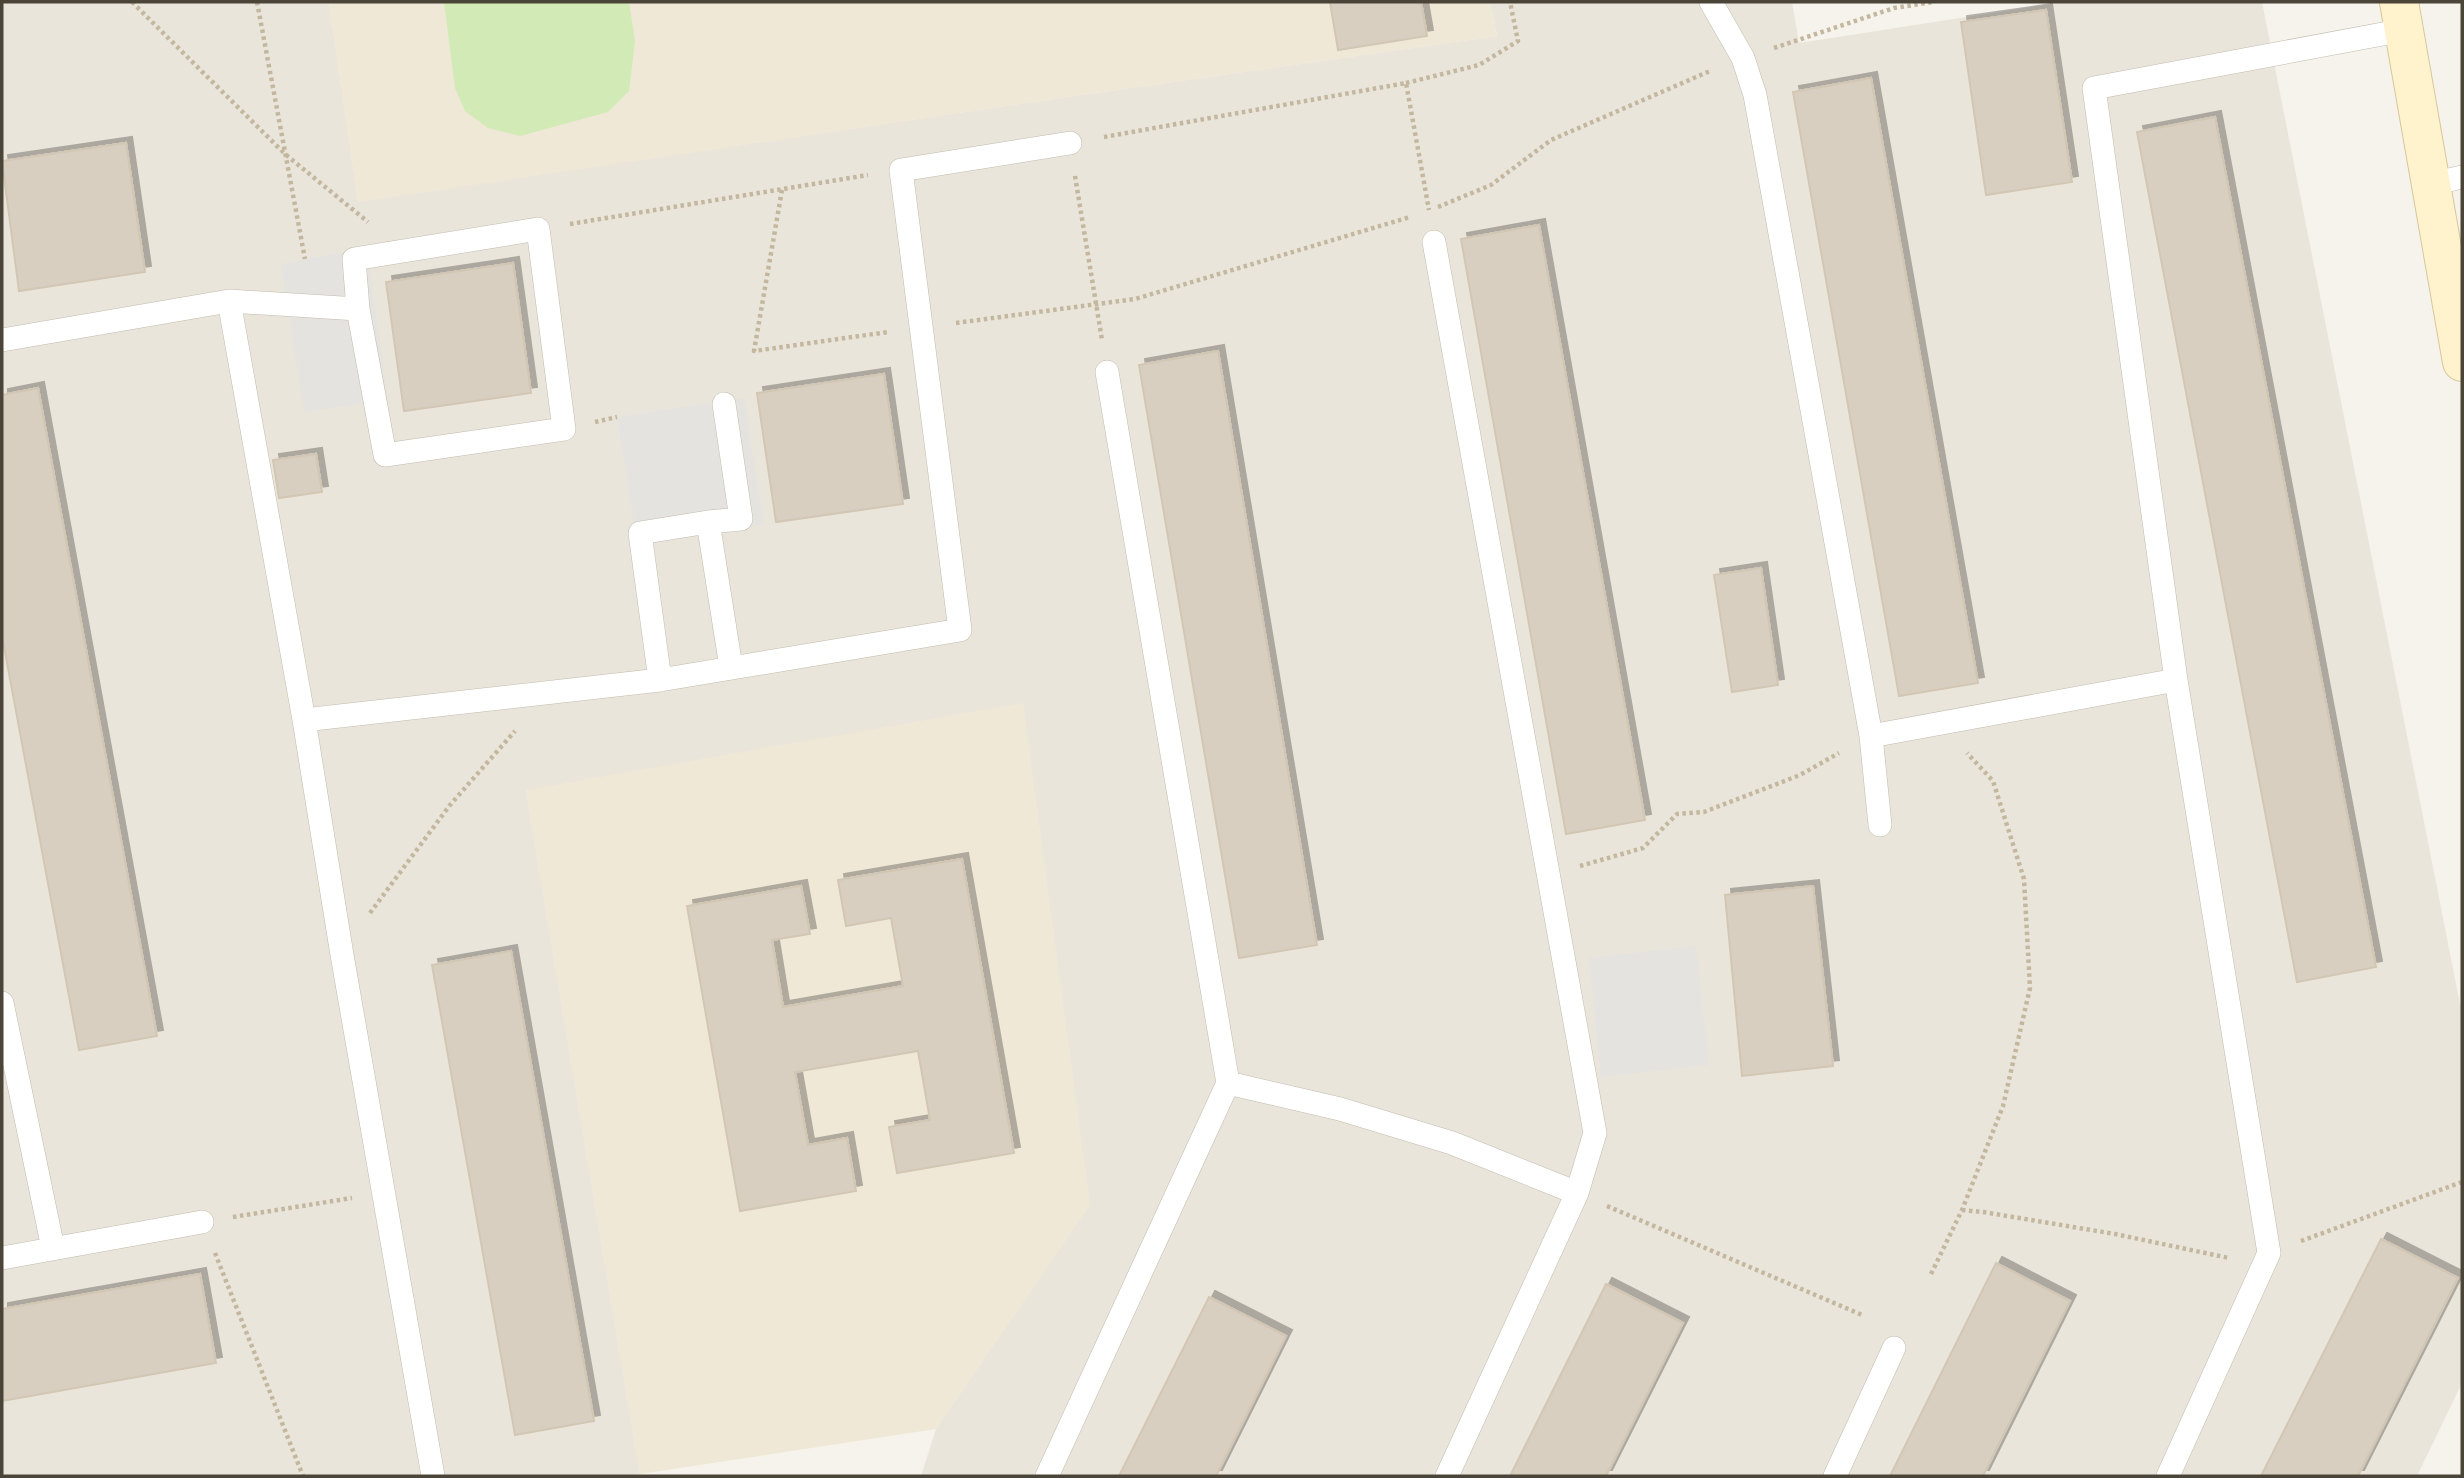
<svg xmlns="http://www.w3.org/2000/svg" width="2464" height="1478" font-family="Commissioner,sans-serif">
<style>
.residential{fill:#eae5da}
.education{fill:#efe8d6}
.green{fill:#d2eab5}
.parking{fill:#e5e3e0}
.building{fill:#d8cfc1;stroke:#d3c7b4;stroke-width:2;filter:url(#shadow)}
.lines{fill:none;stroke-linecap:round;stroke-linejoin:round}
.lane-casing{stroke:#c2bbae;stroke-width:24}
.secondary-casing{stroke:#d6c79b;stroke-width:40}
.path{stroke:#c4b79f;stroke-width:4.5;stroke-dasharray:3.5 3.5;stroke-linecap:butt}
.lane{stroke:#fff;stroke-width:23}
.secondary{stroke:#fff3cd;stroke-width:38}
</style>
<defs>
<filter id="shadow"><feDropShadow dx="6" dy="-6" stdDeviation="0" flood-color="#0004"/></filter>
</defs>
<rect width="100%" height="100%" fill="#f6f3ec"/>
<path class="residential" d="M2,2H329L358,201L1053,99L1497,36L1490,2H1792L1799,43L2063,2H2262L2462,1014V1383L2417,1476H921L936,1429L1089,1205L526,790L640,1474L626,1476H2Z"/>
<path class="education" d="M329,2H1490L1497,36L1053,99L358,202Z
M1023,703L1090,1205L936,1429L640,1474L526,790Z"/>
<path class="green" d="M444,2H629L635,41L629,91L608,112L520,136L488,128L465,111L455,88Z"/>
<path class="parking" d="M367,248L388,400L304,412L281,264Z
M744,398L764,524L637,544L617,417Z
M1696,946L1709,1065L1601,1077L1589,958Z"/>
<path class="building" d="M1330,2H1421L1427,36L1338,50Z
M2046,10L2072,182L1986,195L1961,22Z
M1871,78L1978,683L1899,696L1793,92Z
M2215,117L2376,967L2297,982L2137,132Z
M126,143L145,272L19,291L2,161Z
M1539,225L1645,820L1566,834L1461,239Z
M513,263L531,393L404,411L386,282Z
M1218,351L1317,945L1239,958L1139,365Z
M884,374L903,504L776,522L757,393Z
M38,388L157,1036L79,1050L2,636V395Z
M316,454L322,492L279,498L273,460Z
M1761,568L1778,685L1732,692L1714,575Z
M962,859L1014,1153L897,1173L889,1127L930,1120L918,1051L795,1072L808,1145L847,1138L856,1191L740,1211L687,906L801,886L810,934L772,940L783,1007L903,986L891,918L846,926L838,880Z
M1813,886L1833,1066L1742,1076L1725,895Z
M511,951L594,1421L515,1435L432,965Z
M2381,1239L2458,1278L2358,1476H2261Z
M1996,1263L2070,1301L1983,1476H1890Z
M200,1274L216,1363L2,1401V1309Z
M1606,1284L1683,1323L1606,1476H1510Z
M1209,1297L1286,1336L1216,1476H1119Z"/>
<g class="lines">
<g class="lane-casing">
<path id="lane" d="M1711,2L1743,58L1755,95L1871,736L2176,680
M2432,184L2462,177
M1434,242L1595,1133L1577,1193L1447,1476
M229,301L358,309L385,455L564,429L538,229L354,259L358,309
M2,340L229,301L304,720L660,680L960,630L901,170L1070,143
M708,522L741,519L724,404
M660,680L640,533L708,522L731,667
M304,720L342,955L433,1476
M1871,736L1880,825
M2,1003L53,1248
M1228,1083L1340,1109L1452,1143L1577,1193
M2,1258L202,1222
M1047,1476L1228,1083L1107,372
M1835,1476L1894,1348
M2168,1476L2269,1253L2176,680L2094,88L2404,30"/>
</g>
<g class="secondary-casing">
<path id="secondary" d="M2399,2L2462,362"/>
</g>
<path class="path" d="M132,2L285,154L368,222
M257,2L305,259
M1774,48L1894,8L1933,2
M1406,83L1479,65L1518,41L1510,2
M1104,137L1406,83L1429,210
M1075,176L1102,340
M782,190L754,351L888,332
M1438,207L1491,185L1551,140L1710,71
M570,224L868,175
M956,323L1135,299L1410,217
M595,422L617,417
M1580,866L1643,848L1677,814L1704,812L1800,775L1839,753
M370,913L450,805L515,731
M1607,1206L1862,1315
M1962,1210L1983,1212L2115,1234L2229,1258
M233,1217L352,1198
M2301,1241L2462,1182
M215,1253L303,1476
M1931,1274L1962,1210L2003,1106L2030,988L2024,879L1993,781L1967,753"/>
<use href="#lane" class="lane"/>
<use href="#secondary" class="secondary"/>
</g>
<rect width="2464" height="1478" fill="none" stroke="#4b4439" stroke-width="7"/>
</svg>
